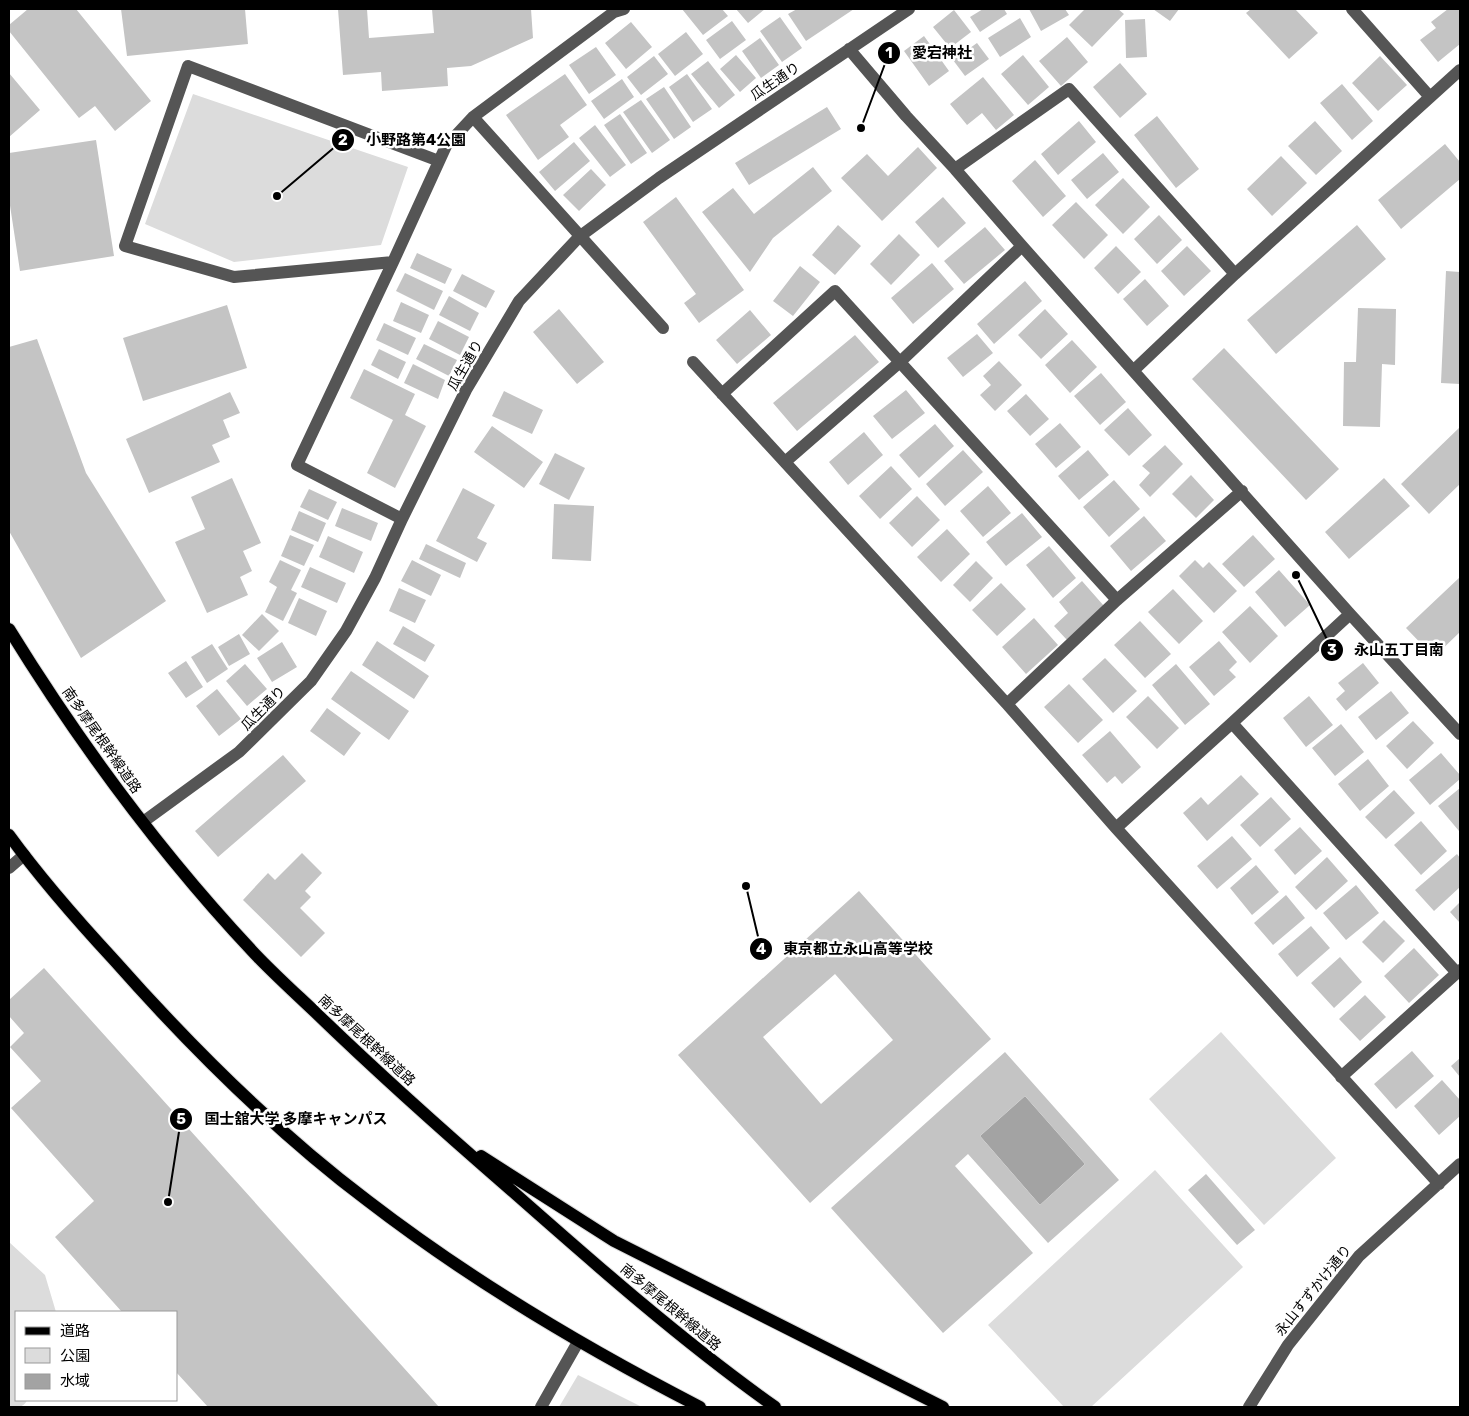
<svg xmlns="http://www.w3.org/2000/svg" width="1469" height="1416" font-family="Rubik,'Noto Sans JP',sans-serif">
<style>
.green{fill:#dcdcdc}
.water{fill:#a3a3a3}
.building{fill:#c4c4c4;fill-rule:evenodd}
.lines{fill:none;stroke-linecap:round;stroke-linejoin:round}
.major-casing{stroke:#dbdbdb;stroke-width:14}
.minor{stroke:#555;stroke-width:12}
.major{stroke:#000;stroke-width:12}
.labels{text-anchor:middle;stroke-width:5;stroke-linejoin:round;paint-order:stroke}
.street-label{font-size:14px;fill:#000;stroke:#fff}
.leader{fill:none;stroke:#000;stroke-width:2}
.callout-dot{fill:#000;stroke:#fff;stroke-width:2}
.mark-label{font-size:15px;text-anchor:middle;font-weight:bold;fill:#fff}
.callout-label{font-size:15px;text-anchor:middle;font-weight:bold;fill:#000;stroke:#fff;stroke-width:5;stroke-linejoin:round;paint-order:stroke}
</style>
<rect width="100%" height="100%" fill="#fff"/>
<path class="green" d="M193,94L408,167L381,245L234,262L145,224Z
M1221,1032L1336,1158L1264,1225L1149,1099Z
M1155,1170L1243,1267L1091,1407H1064L988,1325Z
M9,1242L45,1275L56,1312H16V1400H27C24,1408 17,1407 9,1407Z
M578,1375L642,1407H559Z"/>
<path class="water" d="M1025,1096L1085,1164L1040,1205L980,1136Z"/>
<path class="building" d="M28,9H76L151,101L115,131L95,106L79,118L9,31V25Z
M121,9H245L248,44L127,56Z
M338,9H367L369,38L434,33L432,9H531L533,38L471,66L447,68L448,86L382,91L381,72L343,75Z
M682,9H722L728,16L703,35Z
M736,9H765L748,23Z
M797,9H854L806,41L788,14Z
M983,9H1004L1007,14L980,32L970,17Z
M1029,9H1065L1069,15L1041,31Z
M1085,9H1118L1124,14L1092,47L1069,25Z
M1153,9H1179L1170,21Z
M1251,9H1295L1318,33L1289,59L1246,13Z
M1448,9H1460V44L1438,62L1420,40L1436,28L1431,22Z
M954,10L971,32L950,48L933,27Z
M780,17L802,48L782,62L760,31Z
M1020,18L1031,37L1000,57L988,38Z
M1145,19L1147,57L1126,58L1125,20Z
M732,21L746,40L720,59L706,40Z
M631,22L652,47L626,69L605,43Z
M686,32L703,54L675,76L658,54Z
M924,36L949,71L929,86L904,51Z
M1067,37L1088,62L1061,86L1039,61Z
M760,38L779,65L761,78L742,51Z
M977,43L989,59L965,76L953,60Z
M596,47L616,75L589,94L569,65Z
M736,55L756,78L740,92L720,69Z
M1023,55L1049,87L1028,105L1001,74Z
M654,56L668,74L641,95L627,77Z
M1380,56L1407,85L1378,111L1352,83Z
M708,61L735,95L719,108L691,74Z
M1120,63L1147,94L1120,118L1093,87Z
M9,73L40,110L9,137Z
M565,74L587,105L560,125L569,137L538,160L506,115Z
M687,74L712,109L693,122L669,87Z
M983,77L1014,115L996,130L982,113L967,125L950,104Z
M622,79L634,97L604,119L591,101Z
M1342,84L1373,121L1352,140L1320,103Z
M664,87L691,127L674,139L646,99Z
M641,100L670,140L652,153L623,112Z
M827,107L841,129L749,185L735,163Z
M620,114L647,153L631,164L604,125Z
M1157,116L1199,169L1176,188L1134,135Z
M1079,121L1096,142L1058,175L1041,154Z
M1315,121L1342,151L1316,175L1288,146Z
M595,125L626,165L610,177L579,138Z
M96,140L114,256L20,271L9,199V153Z
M574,142L590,161L555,191L539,172Z
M1445,144L1460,162V179L1401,229L1378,200Z
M918,147L937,168L882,221L841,178L867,154L888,176Z
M1103,153L1119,172L1087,199L1071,180Z
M1281,156L1307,183L1272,216L1247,189Z
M1035,160L1066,196L1043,217L1012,181Z
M813,167L832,191L773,238L750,272L702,212L733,188L754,214Z
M591,169L606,185L579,211L563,195Z
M1123,178L1150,207L1123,234L1095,205Z
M676,197L744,290L699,323L684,303L696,294L643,222Z
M943,197L966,223L938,248L915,222Z
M1076,202L1108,235L1084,259L1052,225Z
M1159,215L1182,240L1157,264L1134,239Z
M838,225L861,246L835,275L812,255Z
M1357,225L1386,259L1276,354L1247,320Z
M985,227L1005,250L964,284L944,261Z
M899,234L920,255L891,285L870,264Z
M1116,246L1141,272L1118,294L1094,268Z
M1187,246L1211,271L1184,296L1161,271Z
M417,253L452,269L445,284L410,268Z
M932,263L954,289L913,324L891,298Z
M800,266L820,282L793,316L773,301Z
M1446,271L1460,272V384L1441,383Z
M405,273L443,291L434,310L396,291Z
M462,274L495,291L486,308L453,291Z
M1145,279L1169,306L1147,326L1123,299Z
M1025,281L1042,301L994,344L977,324Z
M449,296L479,313L470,331L439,315Z
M401,302L429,315L421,333L393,321Z
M227,305L247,368L143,401L123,338Z
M1358,308L1396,309L1395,365L1382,364L1380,427L1343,426L1344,362H1356Z
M559,309L604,362L577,384L533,332Z
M1045,309L1068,334L1041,359L1018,335Z
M750,310L771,335L737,364L716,340Z
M438,321L469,337L460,355L429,339Z
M384,323L416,338L408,355L376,340Z
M977,334L993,353L963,377L947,358Z
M855,335L879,362L797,431L773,403Z
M37,339L86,473L166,601L81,658L9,531V347Z
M1072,340L1097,367L1070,393L1045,365Z
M424,344L457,360L449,376L416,359Z
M1224,348L1339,469L1306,500L1192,379Z
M379,349L406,362L398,379L371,365Z
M999,361L1022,385L995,411L980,395L991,385L983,376Z
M413,364L445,380L438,399L404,383Z
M364,369L415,394L405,415L426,426L395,488L367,473L393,420L350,398Z
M1101,373L1126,402L1100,425L1074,396Z
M906,390L925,413L892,439L873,416Z
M504,391L543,410L532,434L492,416Z
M230,392L240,413L223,420L230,437L212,445L220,462L149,493L126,439Z
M1026,394L1049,419L1030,436L1007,411Z
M1128,408L1152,435L1129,456L1104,430Z
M1060,423L1081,447L1056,468L1035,444Z
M935,424L954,446L919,478L899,455Z
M492,426L543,462L524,488L474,452Z
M1460,427V484L1429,514L1401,484Z
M864,432L883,455L848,485L829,462Z
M1165,445L1183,464L1150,497L1139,485L1150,473L1142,466Z
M963,450L983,472L945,506L926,484Z
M1088,450L1109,475L1079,500L1058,476Z
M555,453L585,468L569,500L539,484Z
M891,466L912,489L880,519L859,496Z
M1191,475L1214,500L1196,518L1172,494Z
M232,478L261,543L243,551L252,571L240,577L248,595L207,613L175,542L205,529L191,497Z
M1384,478L1410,506L1349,559L1325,532Z
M1114,480L1140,509L1109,537L1083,507Z
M988,486L1011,513L983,537L960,511Z
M463,488L495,505L477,538L487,543L477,562L436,541Z
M309,489L337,502L328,520L300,507Z
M917,496L940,520L912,547L889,523Z
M554,504L594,506L591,561L552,559Z
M342,508L378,523L371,541L335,526Z
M299,511L326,523L318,542L291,530Z
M1022,513L1042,537L1006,566L986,542Z
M1144,516L1166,541L1131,571L1110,546Z
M947,529L970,554L941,582L917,557Z
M290,535L314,545L304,566L281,556Z
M1253,535L1275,559L1244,587L1222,564Z
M328,536L363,552L354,573L319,557Z
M426,544L466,563L460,578L419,559Z
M1049,546L1076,578L1053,598L1026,565Z
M280,560L301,570L291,590L297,593L283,621L265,612L277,587L269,582Z
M412,560L441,575L431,596L401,581Z
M1195,560L1203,568L1209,562L1237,591L1214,613L1179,576Z
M976,561L993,578L970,602L953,585Z
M310,567L346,583L337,603L301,587Z
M1279,570L1310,605L1285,627L1255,592Z
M1460,577V632L1434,657L1406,628Z
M1082,581L1104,606L1067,640L1054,626L1068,613L1059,602Z
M1001,583L1026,609L997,636L972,610Z
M399,588L426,600L415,623L389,611Z
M1173,589L1203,621L1179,644L1148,612Z
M299,598L327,611L316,636L288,623Z
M1250,606L1278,636L1250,663L1222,632Z
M262,614L279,631L259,651L242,635Z
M1034,618L1058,645L1026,674L1002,647Z
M1140,621L1171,654L1145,678L1114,645Z
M403,626L435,645L425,662L393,644Z
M239,634L250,654L229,666L218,647Z
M377,641L429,676L414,699L362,665Z
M1219,641L1237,662L1229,670L1236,677L1214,696L1189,667Z
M282,642L297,667L272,682L257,658Z
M212,644L228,669L207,683L191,657Z
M1105,658L1137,691L1113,713L1082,679Z
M186,661L203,687L186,698L168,673Z
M1363,663L1379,683L1346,711L1336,699L1345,691L1338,683Z
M245,664L267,689L247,706L226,681Z
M1176,664L1210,704L1185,725L1152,685Z
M351,671L409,711L389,740L331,699Z
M1069,684L1103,720L1078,743L1044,707Z
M217,689L241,719L219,736L196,706Z
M1391,691L1409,713L1376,740L1358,717Z
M1148,696L1179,728L1157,749L1126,717Z
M1309,696L1333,725L1306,747L1283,718Z
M327,708L361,733L344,756L310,731Z
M1413,721L1434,743L1407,769L1386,746Z
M1341,724L1364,752L1335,776L1312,748Z
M1110,731L1141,767L1122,784L1115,776L1107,783L1082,755Z
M1441,753L1460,775V779L1430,805L1409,780Z
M283,755L306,781L218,857L195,831Z
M1368,759L1389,786L1360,811L1338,784Z
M1241,775L1259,794L1207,841L1183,813L1201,797L1208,805Z
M1460,788V830L1459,831L1438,806Z
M1394,790L1415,813L1386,839L1365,817Z
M1271,797L1291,819L1260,847L1240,825Z
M1421,821L1447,851L1421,875L1394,845Z
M1300,827L1322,851L1295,875L1274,850Z
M1232,836L1252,859L1217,889L1197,866Z
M302,853L322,873L305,891L311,897L300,908L325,933L301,957L243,900L268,873L275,880Z
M1457,854L1460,858V887L1434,911L1415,890Z
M1327,857L1348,881L1316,910L1295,887Z
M1256,865L1279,892L1252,915L1230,888Z
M1356,885L1379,913L1346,940L1323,913Z
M859,891L991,1039L810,1203L678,1055ZM835,974L893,1040L821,1104L763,1037Z
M1286,895L1305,918L1273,945L1254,923Z
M1460,902V923L1450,912Z
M1384,920L1405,941L1383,963L1362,942Z
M1311,926L1330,948L1297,977L1278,954Z
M1414,948L1439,975L1409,1003L1384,976Z
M1340,957L1362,982L1334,1008L1311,983Z
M44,968L439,1407H208L176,1372V1312H122L55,1237L94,1201L11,1108L41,1081L10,1047L24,1033L9,1016V1000Z
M1365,995L1386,1017L1360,1041L1339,1019Z
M1412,1051L1434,1076L1396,1109L1374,1084Z
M1005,1052L1119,1180L1048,1243L968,1154L955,1166L1033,1253L943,1333L831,1208ZM1025,1096L1085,1164L1040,1205L980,1136Z
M1460,1058V1077L1451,1066Z
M1442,1080L1460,1100V1116L1439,1135L1414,1106Z
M1206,1174L1255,1230L1237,1245L1188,1190Z"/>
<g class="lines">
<g class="major-casing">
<path id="major" d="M9,629C80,744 162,855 255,954C274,974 295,993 315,1012C378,1073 444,1132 511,1190C596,1265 682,1341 775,1407
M9,835C41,879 77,920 114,960C191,1047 275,1131 368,1201C472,1281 583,1347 700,1407
M481,1156L614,1241L943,1407"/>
</g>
<path class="minor" d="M1352,9L1430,97
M849,49L906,116L955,169L1022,246L1350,614L1460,734
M473,117L663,328
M955,169L1069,89L1235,274
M393,262L234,277L125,246L188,66L439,161
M693,362L1007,704L1116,828L1439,1184
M1134,370L1235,274L1460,70
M722,394L835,291L1117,600
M785,462L900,362L1022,246
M402,519L297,465L393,262L446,146L473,117L614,12L624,9
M1007,704L1117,600L1242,491
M1232,723L1457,973
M143,822L239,752L311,681L346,631L375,578L402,519L466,390L519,301L579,237L659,178L909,9
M1116,828L1232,723L1350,614
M9,868L24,855
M1341,1077L1460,970
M541,1407L578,1342
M1249,1407L1288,1345L1359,1256L1460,1164"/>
<use href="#major" class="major"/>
</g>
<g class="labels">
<g class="street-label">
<text transform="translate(775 81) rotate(-34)" y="5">瓜生通り</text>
<text transform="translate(465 365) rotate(-60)" y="5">瓜生通り</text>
<text transform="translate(263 708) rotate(-45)" y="5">瓜生通り</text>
<text transform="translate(102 740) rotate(55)" y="5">南多摩尾根幹線道路</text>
<text transform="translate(367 1040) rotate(43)" y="5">南多摩尾根幹線道路</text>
<text transform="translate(1313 1290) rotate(-51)" y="5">永山すずかけ通り</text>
<text transform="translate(671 1307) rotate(40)" y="5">南多摩尾根幹線道路</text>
</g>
</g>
<path class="leader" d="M861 128L889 53M277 196L343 140M1296 575L1332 650M746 886L761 949M168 1202L181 1119"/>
<g class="callout-dot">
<circle cx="861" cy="128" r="5"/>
<circle cx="277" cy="196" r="5"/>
<circle cx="1296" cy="575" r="5"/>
<circle cx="746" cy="886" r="5"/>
<circle cx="168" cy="1202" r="5"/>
<circle cx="889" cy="53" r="12"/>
<circle cx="343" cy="140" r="12"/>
<circle cx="1332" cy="650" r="12"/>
<circle cx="761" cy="949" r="12"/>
<circle cx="181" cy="1119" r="12"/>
</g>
<g class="mark-label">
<text x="889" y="58">1</text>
<text x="343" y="145">2</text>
<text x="1332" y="655">3</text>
<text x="761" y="954">4</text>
<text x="181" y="1124">5</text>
</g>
<g class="callout-label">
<text x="942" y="58">愛宕神社</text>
<text x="416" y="145">小野路第4公園</text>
<text x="1399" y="655">永山五丁目南</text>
<text x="858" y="954">東京都立永山高等学校</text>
<text x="296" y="1124">国士舘大学 多摩キャンパス</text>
</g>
<rect width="1469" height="1416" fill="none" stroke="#000000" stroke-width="20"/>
<rect x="15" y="1311" width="162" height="90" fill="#ffffff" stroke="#999999"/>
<rect x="25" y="1327" width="25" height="8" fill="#000000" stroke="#999999"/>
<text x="60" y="1336" font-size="15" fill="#000000">道路</text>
<rect x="25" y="1348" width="25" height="15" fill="#dcdcdc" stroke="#999999"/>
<text x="60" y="1361" font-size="15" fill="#000000">公園</text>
<rect x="25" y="1374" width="25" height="15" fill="#a3a3a3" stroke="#999999"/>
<text x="60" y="1386" font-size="15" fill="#000000">水域</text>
</svg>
